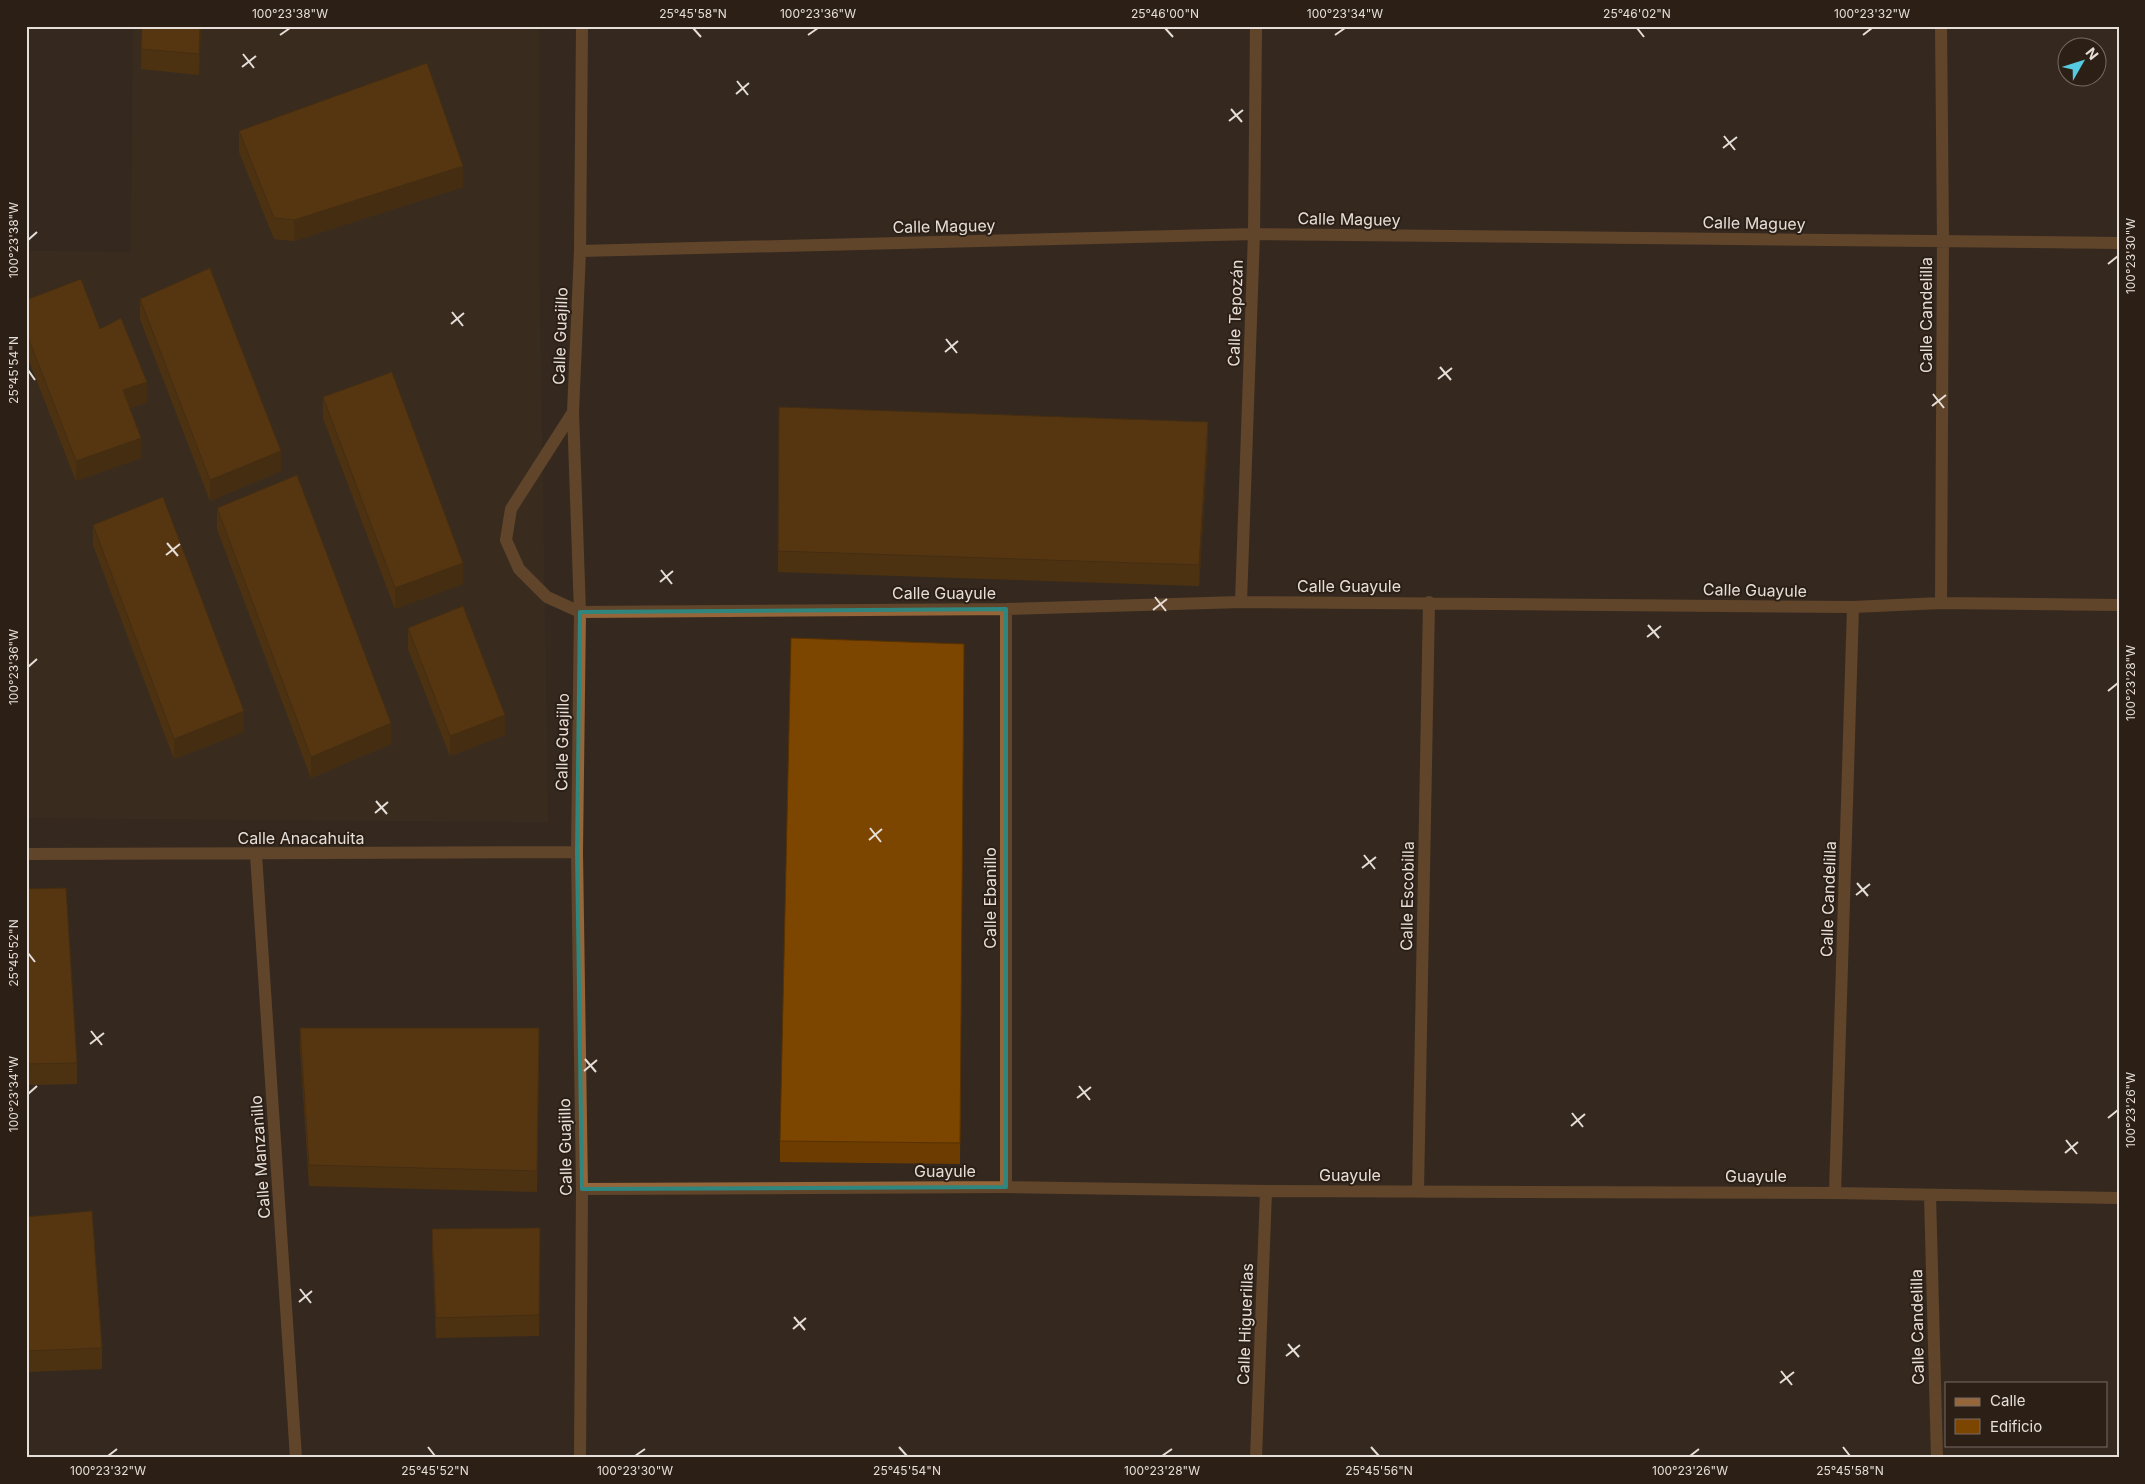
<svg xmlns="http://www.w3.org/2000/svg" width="2145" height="1484" font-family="Inter,sans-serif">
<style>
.built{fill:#3f2f20}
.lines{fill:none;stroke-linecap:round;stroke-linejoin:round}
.minor{stroke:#95663a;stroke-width:12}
.wall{fill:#6c3c00}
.shaded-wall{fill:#583100}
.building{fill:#7d4600;stroke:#583100}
.marked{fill:none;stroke:#2f867e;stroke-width:4;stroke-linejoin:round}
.ticks{fill:none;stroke:#e6ded8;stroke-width:2}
.labels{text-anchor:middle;stroke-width:4;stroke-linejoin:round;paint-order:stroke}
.street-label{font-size:16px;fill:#e6ded8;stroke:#2b1f16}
.neatline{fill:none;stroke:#e6ded8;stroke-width:2}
.ticks-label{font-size:12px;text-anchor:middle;fill:#e6ded8}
</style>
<rect width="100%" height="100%" fill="#35291f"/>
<path class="built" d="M133,26H539V255L548,822L26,818V251L131,252Z"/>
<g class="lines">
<path class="minor" d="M580,251L1254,234L2119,243
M573,412L511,509L506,540L519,569L547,597L580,612L1006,609L1241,602L1853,607L1941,603L2119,605
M1241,602L1254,234L1256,26
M1941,603L1943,241L1941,26
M26,854L577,852
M256,855L296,1458
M1006,1187V609
M582,1189L1006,1187L1266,1191L1835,1193L2119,1198
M1418,1191L1429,602
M1835,1193L1853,607
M1930,1195L1937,1458
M580,1458L582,1189L577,852L580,612L573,412L580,251L582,26
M1256,1458L1266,1191"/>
</g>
<path class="wall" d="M142,26H201L199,75L141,69Z
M239,131L463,187L294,241L274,239L239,152Z
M140,299L281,471L210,501L140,319Z
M26,300L100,329L147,402L130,408L141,458L76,481L26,353Z
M323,397L463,584L395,609L323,418Z
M1208,442L1199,586L778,572V551Z
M217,508L391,744L311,778L217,529Z
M93,525L244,732L174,759L93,545Z
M408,628L505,735L450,756L408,649Z
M964,644L960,1164L780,1162V1141Z
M26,889L77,1063V1084L26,1085Z
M300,1028H539L537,1192L309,1186L300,1048Z
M26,1217L102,1348V1369L26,1372Z
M540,1228L539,1336L436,1338L432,1250V1229Z"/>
<path class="shaded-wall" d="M200,26H201L199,75V54Z
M463,166V187L294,241V220Z
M147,382V402L123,411V390Z
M1208,422V442L1199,586V565Z
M141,438V458L76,481V461Z
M281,451V471L210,501V480Z
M463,563V584L395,609V588Z
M244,711V732L174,759V739Z
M505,715V735L450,756V736Z
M391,723V744L311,778V757Z"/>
<path class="building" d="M142,26H200L199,54L141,49Z
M427,63L463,166L294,220L274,218L239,131Z
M210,268L281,451L210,480L140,299Z
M81,279L100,329L121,318L147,382L123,390L141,438L76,461L26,332V300Z
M392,372L463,563L395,588L323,397Z
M779,407L1208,422L1199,565L778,551Z
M297,475L391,723L311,757L217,508Z
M163,497L244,711L174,739L93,525Z
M463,606L505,715L450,736L408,628Z
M791,638L964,644L960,1143L780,1141Z
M66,888L77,1063L26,1064V889Z
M300,1028H539L537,1171L309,1165Z
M92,1211L102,1348L26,1351V1217Z
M540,1228L539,1315L436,1318L432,1229Z"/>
<path d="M0 0H2145V1484H0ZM1006,609V1187L582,1189L577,852L580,612Z" fill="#35291f" fill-opacity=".55" fill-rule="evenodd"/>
<path class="marked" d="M1006,609V1187L582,1189L577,852L580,612Z"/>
<path class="ticks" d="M693,28L701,37M1165,28L1173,37M1637,28L1644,37M280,35L290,28M808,35L818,28M1335,35L1345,28M1863,35L1872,28M243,54L254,68M242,67L256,56M737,81L748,95M736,94L749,83M1231,109L1242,122M1229,121L1243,110M1724,136L1735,150M1723,148L1737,137M28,240L37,232M2108,264L2118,256M452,312L463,326M451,324L464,313M946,339L957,353M945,352L958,341M1440,367L1451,380M28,370L35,380M1438,379L1452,368M1933,394L1944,408M1932,406L1946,395M167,543L178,556M166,555L180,544M661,570L672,584M660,582L673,571M1155,597L1166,611M1153,610L1167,599M1648,625L1659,638M1647,637L1661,626M28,667L37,659M2108,691L2118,683M376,801L387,814M375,813L388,802M870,828L881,842M869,840L882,829M1364,855L1375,869M1362,868L1376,857M1857,883L1868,896M1856,895L1870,884M28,953L35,962M91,1031L102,1045M90,1044L104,1033M585,1059L596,1072M584,1071L597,1060M1079,1086L1090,1100M28,1094L37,1086M1077,1098L1091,1087M1572,1113L1583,1127M2108,1118L2118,1110M1571,1126L1585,1114M2066,1140L2077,1154M2065,1153L2078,1142M300,1289L311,1303M299,1302L312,1291M794,1317L805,1330M793,1329L806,1318M1288,1344L1299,1357M1286,1356L1300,1345M1781,1371L1792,1385M1780,1383L1794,1372M428,1447L435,1456M899,1447L907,1456M1371,1447L1379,1456M1843,1447L1850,1456M108,1456L117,1449M635,1456L645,1449M1162,1456L1172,1449M1690,1456L1699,1449"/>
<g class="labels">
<g class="street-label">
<text transform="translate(1349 219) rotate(1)" y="6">Calle Maguey</text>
<text transform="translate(1754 223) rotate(1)" y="6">Calle Maguey</text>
<text transform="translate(944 226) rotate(-1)" y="6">Calle Maguey</text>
<text transform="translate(1235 313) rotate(-88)" y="6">Calle Tepozán</text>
<text transform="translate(1926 315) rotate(-90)" y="6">Calle Candelilla</text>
<text transform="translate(560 336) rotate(-88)" y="6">Calle Guajillo</text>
<text x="1349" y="592">Calle Guayule</text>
<text transform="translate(1755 590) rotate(1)" y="6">Calle Guayule</text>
<text x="944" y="599">Calle Guayule</text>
<text transform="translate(562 742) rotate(-89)" y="6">Calle Guajillo</text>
<text x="301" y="844">Calle Anacahuita</text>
<text transform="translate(1407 896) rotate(-89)" y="6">Calle Escobilla</text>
<text transform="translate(990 898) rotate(-90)" y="6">Calle Ebanillo</text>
<text transform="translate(1828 899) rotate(-88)" y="6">Calle Candelilla</text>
<text transform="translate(565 1147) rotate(-91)" y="6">Calle Guajillo</text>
<text transform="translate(260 1157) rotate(-94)" y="6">Calle Manzanillo</text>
<text x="945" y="1177">Guayule</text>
<text x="1350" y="1181">Guayule</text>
<text x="1756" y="1182">Guayule</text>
<text transform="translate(1245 1324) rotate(-88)" y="6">Calle Higuerillas</text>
<text transform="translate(1917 1327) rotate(-91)" y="6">Calle Candelilla</text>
</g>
</g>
<rect width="2145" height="1484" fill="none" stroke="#2b1f16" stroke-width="55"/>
<rect x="1945" y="1382" width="162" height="65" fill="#2b1f16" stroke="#766b64"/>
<rect x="1955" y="1398" width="25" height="8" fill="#95663a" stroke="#766b64"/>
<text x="1990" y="1406" font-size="15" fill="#e6ded8">Calle</text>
<rect x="1955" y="1419" width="25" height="15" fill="#7d4600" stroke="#766b64"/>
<text x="1990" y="1432" font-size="15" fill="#e6ded8">Edificio</text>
<g transform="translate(2082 62) rotate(51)"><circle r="24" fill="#2b1f16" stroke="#766b64"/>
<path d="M0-4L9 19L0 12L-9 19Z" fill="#55cae0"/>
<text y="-8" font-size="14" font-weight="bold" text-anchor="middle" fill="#e6ded8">N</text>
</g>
<rect x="28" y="28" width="2090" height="1428" class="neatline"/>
<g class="ticks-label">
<text x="290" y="18">100°23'38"W</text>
<text x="693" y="18">25°45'58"N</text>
<text x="818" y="18">100°23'36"W</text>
<text x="1165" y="18">25°46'00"N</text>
<text x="1345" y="18">100°23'34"W</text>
<text x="1637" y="18">25°46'02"N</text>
<text x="1872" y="18">100°23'32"W</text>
<text transform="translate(14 240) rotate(-90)" y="4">100°23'38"W</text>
<text transform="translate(2131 256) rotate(-90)" y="4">100°23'30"W</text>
<text transform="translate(14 370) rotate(-90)" y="4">25°45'54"N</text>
<text transform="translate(14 667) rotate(-90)" y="4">100°23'36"W</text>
<text transform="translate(2131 683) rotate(-90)" y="4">100°23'28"W</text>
<text transform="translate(14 953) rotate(-90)" y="4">25°45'52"N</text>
<text transform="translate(14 1094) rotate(-90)" y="4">100°23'34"W</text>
<text transform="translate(2131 1110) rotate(-90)" y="4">100°23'26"W</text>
<text x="108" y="1475">100°23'32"W</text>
<text x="435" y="1475">25°45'52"N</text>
<text x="635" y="1475">100°23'30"W</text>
<text x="907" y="1475">25°45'54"N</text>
<text x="1162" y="1475">100°23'28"W</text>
<text x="1379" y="1475">25°45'56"N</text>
<text x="1690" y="1475">100°23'26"W</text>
<text x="1850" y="1475">25°45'58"N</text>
</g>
</svg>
